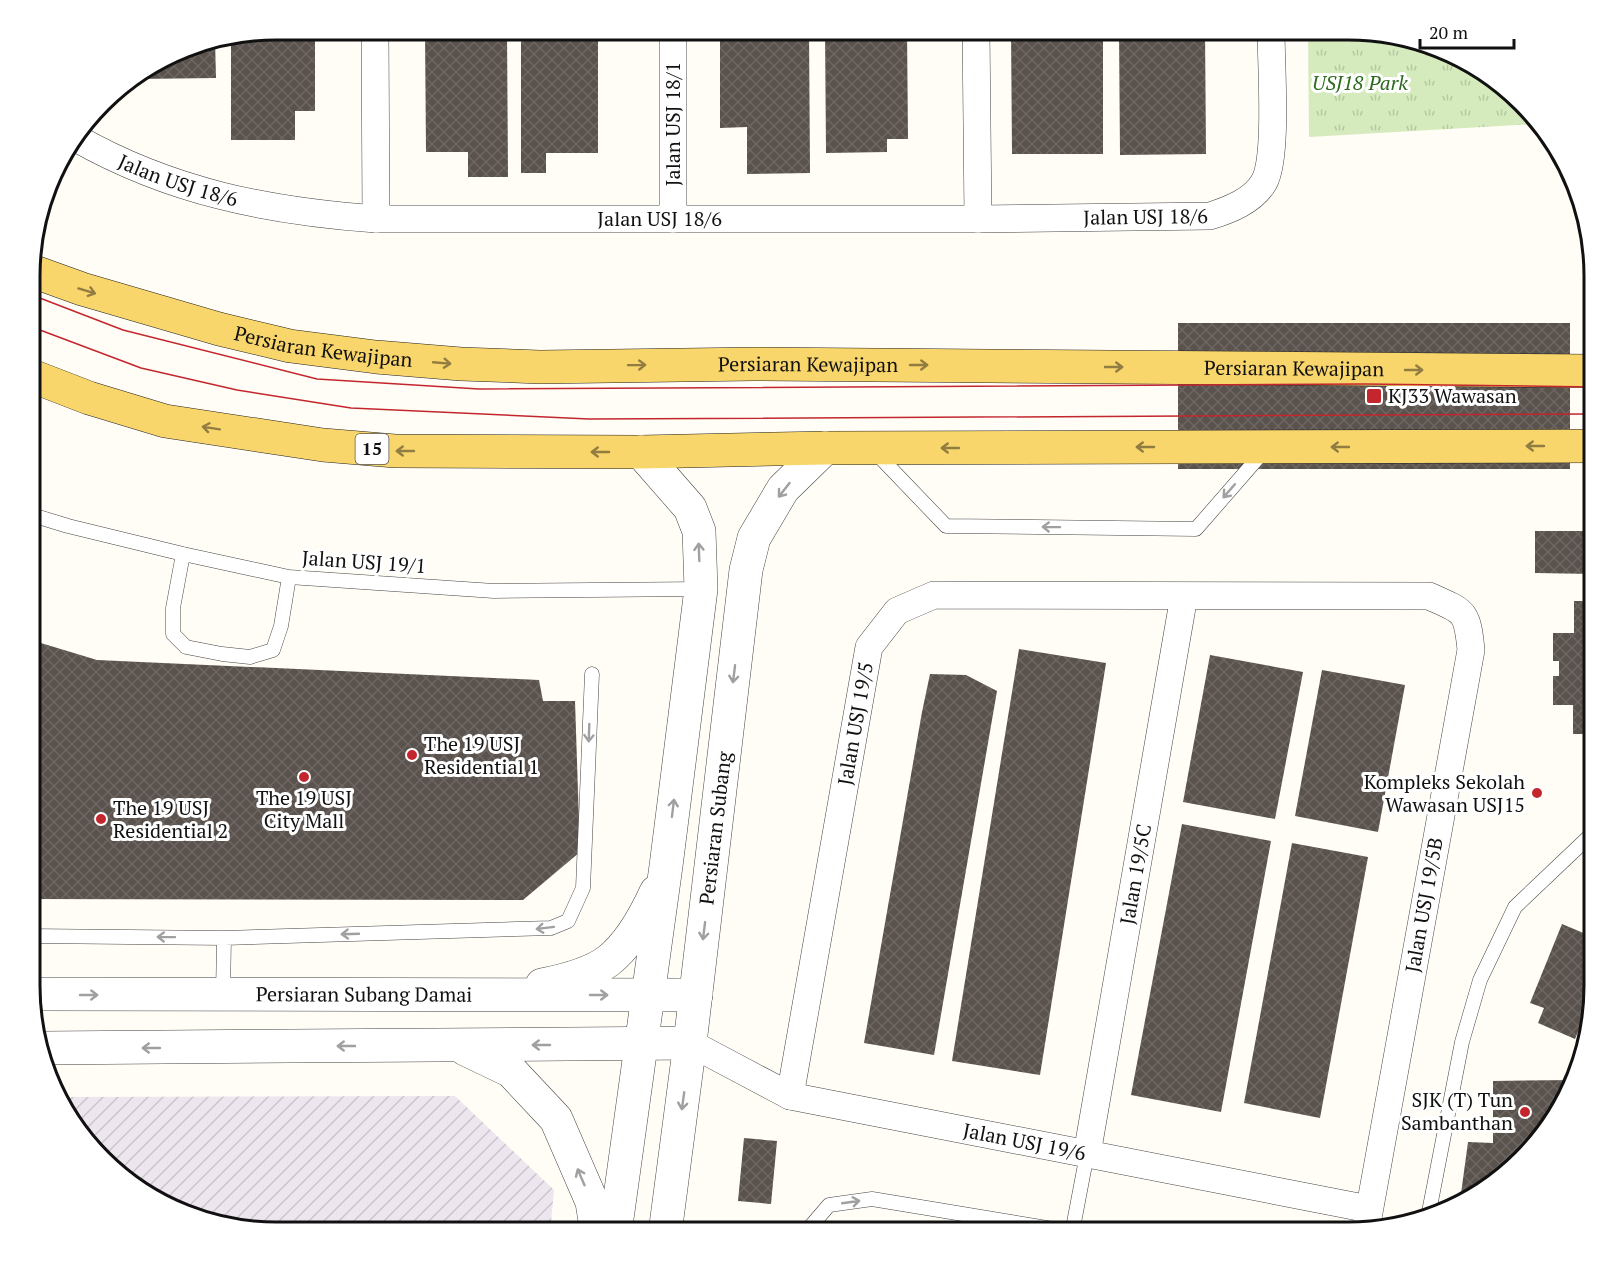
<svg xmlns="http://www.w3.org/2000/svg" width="1624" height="1263" font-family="'PT Serif',serif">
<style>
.industrial{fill:url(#industrial-furrows)}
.park{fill:url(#park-tufts)}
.building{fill:url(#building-cross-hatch)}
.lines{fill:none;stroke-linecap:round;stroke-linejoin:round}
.service-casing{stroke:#444;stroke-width:15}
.minor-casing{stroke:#444;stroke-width:28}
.tertiary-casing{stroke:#444;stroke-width:34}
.primary-casing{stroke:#222;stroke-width:34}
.service{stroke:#fff;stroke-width:14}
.minor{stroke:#fff;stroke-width:27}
.tertiary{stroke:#fff;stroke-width:33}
.primary{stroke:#f9d66b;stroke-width:33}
.tram{stroke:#c4262e;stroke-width:1.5}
.oneway{stroke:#917d42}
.oneway2{stroke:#a0a0a0}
.poi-dot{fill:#c4262e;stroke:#fff;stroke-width:2}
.labels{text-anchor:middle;stroke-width:6;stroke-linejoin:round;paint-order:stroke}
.shield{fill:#fff;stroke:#585858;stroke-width:1.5}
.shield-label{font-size:18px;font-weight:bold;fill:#111}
.park-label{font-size:20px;font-style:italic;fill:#2f6b1f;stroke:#fff}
.street-label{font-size:20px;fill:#111;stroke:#fff}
.poi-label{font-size:20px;fill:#111;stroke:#fff;text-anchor:start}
.rim{fill:none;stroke:#111;stroke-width:3}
</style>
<defs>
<pattern id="industrial-furrows" width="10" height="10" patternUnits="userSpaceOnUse" patternTransform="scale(1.5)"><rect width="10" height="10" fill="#eee6ef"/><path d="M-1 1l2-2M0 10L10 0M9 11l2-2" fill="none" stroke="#cbc4cc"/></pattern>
<pattern id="park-tufts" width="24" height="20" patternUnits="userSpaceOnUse" patternTransform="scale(1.5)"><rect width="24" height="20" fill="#d5ebbd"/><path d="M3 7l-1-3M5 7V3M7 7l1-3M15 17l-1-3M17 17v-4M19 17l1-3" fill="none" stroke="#b6c8a1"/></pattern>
<pattern id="building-cross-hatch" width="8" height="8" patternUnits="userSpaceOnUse" patternTransform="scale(1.5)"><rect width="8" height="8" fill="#5a524d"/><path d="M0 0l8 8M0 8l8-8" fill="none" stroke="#6d6662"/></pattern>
</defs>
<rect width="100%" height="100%" fill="#fffdf5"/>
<path class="industrial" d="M455,1096L554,1190L550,1233L261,1232L182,1214L114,1171L57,1097Z"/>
<path class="park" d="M1308,30L1363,31L1441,49L1510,92L1535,124L1309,137Z"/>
<path class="building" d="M277,30H315V111H295V140H231V38Z
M425,30H507L508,177H468V152H426Z
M521,30H598V153H546V173H521Z
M720,30H809L810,173L747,174V127L720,128Z
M825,30H907L908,139H887V152L826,153Z
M1011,30H1103V154H1012Z
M1119,30H1205L1206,154L1120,155Z
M215,40L216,78L136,79L197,43Z
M1178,323H1570V469H1178Z
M1535,531H1594V574L1535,573Z
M1574,601H1594V734H1573V705H1553V676H1559V661H1553V633H1574Z
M31,640L97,660L539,680L543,701H575L580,852L523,900L31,899Z
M1019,649L1106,663L1040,1075L952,1061Z
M1210,655L1303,672L1275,819L1183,802Z
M1322,670L1405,685L1378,832L1295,816Z
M930,674L966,675L997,691L934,1055L864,1043L922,712Z
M1182,824L1271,841L1221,1112L1131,1095Z
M1292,843L1368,857L1320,1118L1244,1103Z
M1562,924L1593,937V995L1575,1039L1538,1023L1544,1008L1530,1003Z
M1575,1080L1532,1149L1460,1201L1468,1142L1493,1143V1081Z
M744,1138L777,1141L771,1204L738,1201Z"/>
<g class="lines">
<g class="service-casing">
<path id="service" d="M876,453L946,526L1196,529L1264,451
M32,515L68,526L183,554L289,577L494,591L701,589
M183,554L173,608V634L186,647L222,654L250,657L273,650L281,626L289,577
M31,936L224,938L551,928L568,921L583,888L592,674
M223,995L224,938
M1428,1217L1462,1042L1480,980L1515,907L1594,832
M805,1233L829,1205L872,1199L1077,1233
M1072,1233L1087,1154"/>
</g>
<g class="minor-casing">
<g id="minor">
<path d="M375,30L376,219"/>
<path d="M673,30V219"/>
<path d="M976,30L978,219"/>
<path id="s1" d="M76,138C171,192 268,211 376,219H978L1210,216C1229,210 1253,201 1264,182C1278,158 1271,63 1271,30"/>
<path id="s2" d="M690,1043L790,1096L1369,1209"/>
<path id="s3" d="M790,1096L869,647L897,611L934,595L1429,596C1464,612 1467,609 1471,650L1366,1229"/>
<path id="s4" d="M1087,1154L1184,596"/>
</g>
</g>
<g class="tertiary-casing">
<g id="tertiary">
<path d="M542,985C562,981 592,973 608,961C630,944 645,916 656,892"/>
<path id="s5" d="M31,994L696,995"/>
<path d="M43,1048L690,1043"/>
<path d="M465,1049L511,1071L556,1119L592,1202L597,1233"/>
<path d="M615,1233L666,866L701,589L699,531L690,508L641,452"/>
<path id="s6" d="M665,1233L690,1043L746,570L754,538L783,489L825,448"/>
</g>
</g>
<g class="primary-casing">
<g id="primary">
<path id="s7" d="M32,271L82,289L219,329L290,346L376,357L461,364L540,367L754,364L1594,371"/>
<path d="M32,376L89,398L165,421L323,445L395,451L641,452L825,448L1594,446"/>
</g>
</g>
<use href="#service" class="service"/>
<use href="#minor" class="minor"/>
<use href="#tertiary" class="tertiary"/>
<use href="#primary" class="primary"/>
<path class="tram" d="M32,295L123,330L317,379L479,389L1365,384L1594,387
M32,327L141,368L237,390L351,408L589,419L1594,414"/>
</g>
<defs><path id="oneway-shaft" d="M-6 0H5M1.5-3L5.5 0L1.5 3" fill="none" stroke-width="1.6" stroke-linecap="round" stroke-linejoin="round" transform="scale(1.5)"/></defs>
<g class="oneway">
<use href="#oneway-shaft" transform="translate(87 291) rotate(17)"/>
<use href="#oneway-shaft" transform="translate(442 363) rotate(5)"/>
<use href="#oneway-shaft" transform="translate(637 365) rotate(-1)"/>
<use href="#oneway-shaft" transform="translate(919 365)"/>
<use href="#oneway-shaft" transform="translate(1114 367)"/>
<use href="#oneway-shaft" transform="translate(1414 370)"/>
<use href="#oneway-shaft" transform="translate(211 428) rotate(-171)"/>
<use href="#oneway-shaft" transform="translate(1535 446) rotate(180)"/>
<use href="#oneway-shaft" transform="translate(1145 447) rotate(180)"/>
<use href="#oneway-shaft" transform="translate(1340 447) rotate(180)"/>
<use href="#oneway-shaft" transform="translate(950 448) rotate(180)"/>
<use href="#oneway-shaft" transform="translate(405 451) rotate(-180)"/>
<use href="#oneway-shaft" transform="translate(600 452) rotate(-180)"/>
</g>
<g class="oneway2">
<use href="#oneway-shaft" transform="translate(784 490) rotate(128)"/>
<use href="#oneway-shaft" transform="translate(1229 491) rotate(131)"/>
<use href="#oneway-shaft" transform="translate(1051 527) rotate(-179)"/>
<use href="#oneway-shaft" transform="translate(699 552) rotate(-92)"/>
<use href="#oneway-shaft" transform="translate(734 674) rotate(97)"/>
<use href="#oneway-shaft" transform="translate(589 733) rotate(92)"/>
<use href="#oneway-shaft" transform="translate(673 808) rotate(-83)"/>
<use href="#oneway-shaft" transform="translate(545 928) rotate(173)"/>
<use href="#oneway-shaft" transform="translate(704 931) rotate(97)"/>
<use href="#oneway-shaft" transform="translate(350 934) rotate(178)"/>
<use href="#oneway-shaft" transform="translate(166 937) rotate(-179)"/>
<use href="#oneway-shaft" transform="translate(89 995)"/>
<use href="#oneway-shaft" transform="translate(599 995)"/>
<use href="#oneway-shaft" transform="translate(541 1045) rotate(180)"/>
<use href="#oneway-shaft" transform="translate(346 1046) rotate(180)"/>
<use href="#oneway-shaft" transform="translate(151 1048) rotate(180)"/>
<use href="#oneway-shaft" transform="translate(683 1101) rotate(98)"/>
<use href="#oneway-shaft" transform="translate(581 1177) rotate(-113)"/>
<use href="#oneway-shaft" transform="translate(851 1202) rotate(-8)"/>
</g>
<g class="poi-dot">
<rect x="1366" y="388" width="16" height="16" rx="3"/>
<circle cx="412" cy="755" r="6"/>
<circle cx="304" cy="777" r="6"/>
<circle cx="1537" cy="793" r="6"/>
<circle cx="101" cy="819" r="6"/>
<circle cx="1525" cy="1112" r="6"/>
</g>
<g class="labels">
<rect class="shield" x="355.5" y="434" width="33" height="30" rx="4.5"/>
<g class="shield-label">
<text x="372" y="455">15</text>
</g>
<g class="park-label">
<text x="1360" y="90">USJ18 Park</text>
</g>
<g class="street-label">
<text transform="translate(673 124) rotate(-90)" y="7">Jalan USJ 18/1</text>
<text dy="7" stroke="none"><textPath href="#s1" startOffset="111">Jalan USJ 18/6</textPath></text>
<text dy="7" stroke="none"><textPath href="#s1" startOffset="1083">Jalan USJ 18/6</textPath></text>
<text dy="7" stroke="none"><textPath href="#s1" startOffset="597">Jalan USJ 18/6</textPath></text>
<text dy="7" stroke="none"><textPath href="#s7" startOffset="302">Persiaran Kewajipan</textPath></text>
<text dy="7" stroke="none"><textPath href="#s7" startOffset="788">Persiaran Kewajipan</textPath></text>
<text dy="7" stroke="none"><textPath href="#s7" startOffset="1274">Persiaran Kewajipan</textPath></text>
<text transform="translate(364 562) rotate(4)" y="7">Jalan USJ 19/1</text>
<text dy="7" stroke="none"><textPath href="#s3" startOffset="378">Jalan USJ 19/5</textPath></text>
<text dy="7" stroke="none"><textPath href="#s6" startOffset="408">Persiaran Subang</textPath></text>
<text dy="7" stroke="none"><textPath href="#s4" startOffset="284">Jalan 19/5C</textPath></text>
<text transform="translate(1424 905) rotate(-80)" y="7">Jalan USJ 19/5B</text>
<text dy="7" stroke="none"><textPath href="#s5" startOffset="333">Persiaran Subang Damai</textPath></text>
<text dy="7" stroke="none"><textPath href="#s2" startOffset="352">Jalan USJ 19/6</textPath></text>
</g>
<g class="poi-label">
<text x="1388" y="403">KJ33 Wawasan</text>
<text x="424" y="751">The 19 USJ<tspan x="424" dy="23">Residential 1</tspan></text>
<text x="1525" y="789" text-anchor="end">Kompleks Sekolah<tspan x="1525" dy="23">Wawasan USJ15</tspan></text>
<text x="304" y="805" text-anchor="middle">The 19 USJ<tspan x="304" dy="23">City Mall</tspan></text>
<text x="113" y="815">The 19 USJ<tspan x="113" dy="23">Residential 2</tspan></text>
<text x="1513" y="1107" text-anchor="end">SJK (T) Tun<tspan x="1513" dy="23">Sambanthan</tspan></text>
</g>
</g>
<path d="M0 0H1624V1263H0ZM276 40H1348A236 236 0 0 1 1584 276V986A236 236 0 0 1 1348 1222H276A236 236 0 0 1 40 986V276A236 236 0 0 1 276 40Z" fill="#fff" fill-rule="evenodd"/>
<path class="rim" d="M276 40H1348A236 236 0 0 1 1584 276V986A236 236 0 0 1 1348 1222H276A236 236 0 0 1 40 986V276A236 236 0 0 1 276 40Z"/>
<path d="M1420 39v9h94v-9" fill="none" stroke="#111111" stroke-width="3"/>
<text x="1429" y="39" font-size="18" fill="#111111" stroke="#ffffff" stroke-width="4.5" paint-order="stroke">20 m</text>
</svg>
